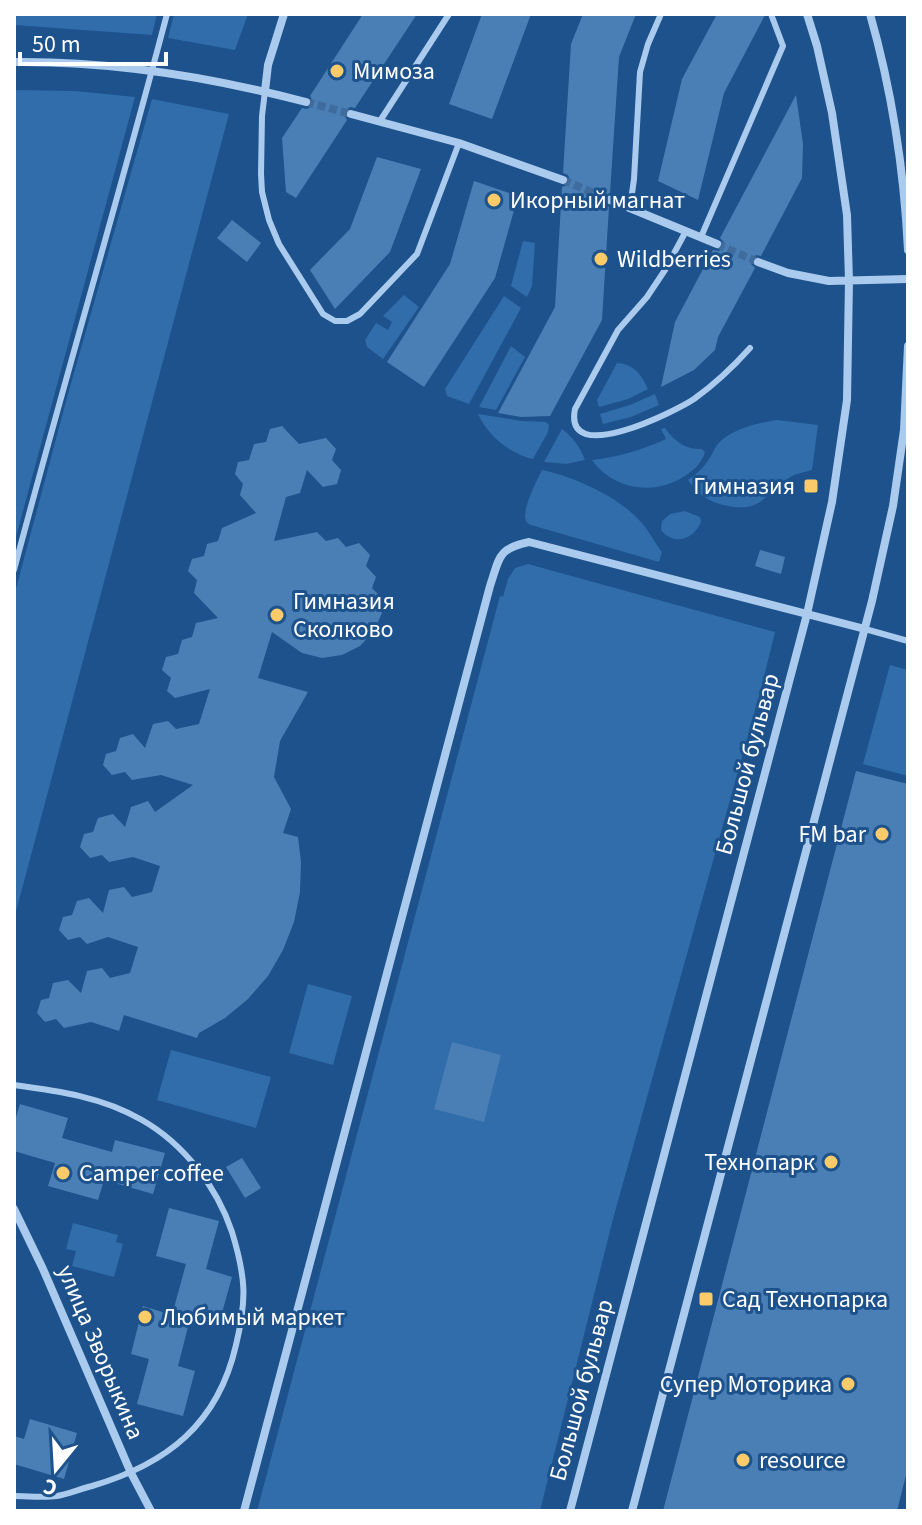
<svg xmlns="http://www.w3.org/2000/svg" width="922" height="1525" font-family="'Source Sans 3',sans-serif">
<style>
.green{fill:#306daa}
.building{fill:#4a7fb6}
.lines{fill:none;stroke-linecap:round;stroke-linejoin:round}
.street-tunnel{stroke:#3f6c9d;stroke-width:8;stroke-dasharray:8 4;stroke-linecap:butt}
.lane{stroke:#aacbed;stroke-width:6}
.street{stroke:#aacbed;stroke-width:8}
.poi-dot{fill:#fccb69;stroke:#1d528c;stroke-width:3}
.labels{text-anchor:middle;stroke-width:6;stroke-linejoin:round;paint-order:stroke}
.poi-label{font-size:24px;fill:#fff;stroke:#1d528c;text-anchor:start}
.street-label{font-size:24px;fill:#fff;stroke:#1d528c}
</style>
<rect width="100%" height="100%" fill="#1d528c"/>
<path class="green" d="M17,14H157L152,35L14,25Z
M174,14H248L235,50L168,38Z
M14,90L75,91L135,97L14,544Z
M152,99L229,114L14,919V596L68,394Z
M523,241L535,243L532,286L527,297L511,286Z
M404,295L419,307L383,359L367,347L365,340L376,323L388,330L392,322L383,316Z
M504,296L521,308L469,404L447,396L445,389Z
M511,346L525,357L496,410L479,407Z
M617,363C634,364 642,375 648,389L628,399L599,407L597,400Z
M655,394L659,405L631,417L603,424L600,414L630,405Z
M478,414L522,421L546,422L549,425L548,432L533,459C509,453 488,436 478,414Z
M777,420L818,425L812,470C806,472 799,473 794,475C763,491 766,515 723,505C707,501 697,493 688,480C698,473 705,466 711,456C712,454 716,446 717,445C730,429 758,423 777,420Z
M665,428C674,441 686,450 702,449L705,452C702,463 694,470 685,476C655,496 613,490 592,460C618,457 642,450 666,439L661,429Z
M562,429C573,437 580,447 585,460L566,464L544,462Z
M542,470C573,476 619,497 640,521C649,530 654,542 662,552L659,562L531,525C529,524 527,523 526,521C521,511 537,480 542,470Z
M685,511L700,517L701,522C693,540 674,546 661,530L662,521L670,514Z
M528,564L775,632L761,689L613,1219L540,1511H257L500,596L503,597L508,579L515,568Z
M890,665L908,670V776L863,764Z
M308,984L352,996L333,1065L289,1053Z
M171,1050L271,1077L256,1128L157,1100Z
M73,1223L118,1235L116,1242L123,1244L114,1277L72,1266L76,1251L66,1249Z"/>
<path class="building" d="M363,14H417L355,108L350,107L346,110L344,115L347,120L296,198L286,192L282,138L302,108L307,109L312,106L313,101L310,96Z
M482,14H531L492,119L449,104Z
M583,14H636L619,57L610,193L605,195L603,200L605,205L609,207L602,320L550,416L521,417L498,413L555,307L562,187L568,185L570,180L568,175L563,173L571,44Z
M717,14L765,15L724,93L698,200L658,181L682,79Z
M796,95L803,144L802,178L761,256L756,255L752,259L751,264L755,268L718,337L715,350L694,370L661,387L675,322L713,250L719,251L723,247L724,242L720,238Z
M377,157L421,169L390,252L335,309L310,270L350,229Z
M474,181L518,196L495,278L424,387L387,362L450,264Z
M232,220L261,243L247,262L217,238Z
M282,426L299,444L326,438L336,449L332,460L341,470L337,484L323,487L307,470L300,493L286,497L274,541L317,532L326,541L338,538L346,547L359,543L370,555L366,566L376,577L372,588L382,598L379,608L382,613L374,631L360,646L342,655L322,658L302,653L272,632L258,678L308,692L280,741L274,777L291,809L283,833L298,837L301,862L300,892L294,922L283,950L268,976L248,999L225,1018L199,1033L197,1038L124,1015L119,1031L91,1022L64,1028L56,1019L45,1022L37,1013L41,1000L49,998L53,983L68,980L81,993L87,971L102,968L110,978L130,973L138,947L108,937L87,944L80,937L68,940L59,930L63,917L72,915L77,901L89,898L103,913L109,890L124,887L132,897L152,892L160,866L133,857L109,862L102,855L90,858L80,847L84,834L93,832L98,818L113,814L125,827L131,807L148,801L155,812L193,785L161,775L132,780L125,772L112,775L103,765L106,754L116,751L120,738L133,734L145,748L153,724L168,721L176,729L199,724L210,689L175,698L167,691L171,678L162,670L166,657L178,654L182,640L192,637L196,623L218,618L194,593L197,580L188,571L192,559L204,556L207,544L218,541L222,528L256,513L240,495L243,484L235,474L238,462L249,460L254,444L266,442L270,429Z
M760,550L785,557L781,574L755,566Z
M856,771L908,784V1467L897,1511H663Z
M452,1042L501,1055L484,1122L434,1109Z
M20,1104L68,1118L62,1138L112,1152L115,1140L165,1153L153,1194L104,1180L98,1200L48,1186L55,1163L14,1151V1124Z
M242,1158L261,1188L245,1198L226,1167Z
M169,1208L219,1221L206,1269L232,1277L218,1327L190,1319L178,1366L195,1371L183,1416L137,1404L149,1359L131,1354L143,1306L172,1315L186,1264L156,1256Z
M30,1419L77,1433L64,1479L14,1464V1436L24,1439Z"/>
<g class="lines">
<path class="street-tunnel" d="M306,102L351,114
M563,180L610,200
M717,244L758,262"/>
<path class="lane" d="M265,91L262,116L261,174L262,192L269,220L279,244L323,314L335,321H347L360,314L417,254L459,143
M380,121L449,14
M630,208L634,179L640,72L648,44L661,14
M686,231L665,270L647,297L618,330L575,409C563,468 676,411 694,399C715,384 733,367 750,348
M701,237L783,46L771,14
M14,570C63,385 118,200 167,14
M865,629L908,641
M14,1085C59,1091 102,1097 142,1120C184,1144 217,1187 232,1232C246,1278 247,1299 236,1345C218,1424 167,1464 92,1486C80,1489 68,1494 57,1496C43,1498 28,1496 14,1496"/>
<path class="street" d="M870,14C892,91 904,170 908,250
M14,62C112,61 211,77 306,102
M265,91L268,65L284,14
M351,114L459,143L563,180
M610,200L717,244
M758,262L788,273L829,281L908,279
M14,1209L43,1269L131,1473L151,1511
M244,1511L490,586C500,557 497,549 529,542L865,629
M570,1511L807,614L832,502L847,400L849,281L847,215L832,113L817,46L807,14
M632,1511L872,601L893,506L904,430L908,346"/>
</g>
<g class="poi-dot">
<circle cx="337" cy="71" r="8"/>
<circle cx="494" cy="200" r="8"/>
<circle cx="601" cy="259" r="8"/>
<rect x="803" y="478" width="16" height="16" rx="4"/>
<circle cx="277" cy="615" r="8"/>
<circle cx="882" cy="834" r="8"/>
<circle cx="831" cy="1162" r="8"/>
<circle cx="63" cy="1173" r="8"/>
<rect x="698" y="1291" width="16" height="16" rx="4"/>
<circle cx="145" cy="1317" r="8"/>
<circle cx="848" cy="1384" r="8"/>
<circle cx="743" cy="1460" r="8"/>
</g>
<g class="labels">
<g class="poi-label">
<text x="353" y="79">Мимоза</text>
<text x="510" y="208">Икорный магнат</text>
<text x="617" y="267">Wildberries</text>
<text x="795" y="494" text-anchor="end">Гимназия</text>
<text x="293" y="609">Гимназия<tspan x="293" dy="28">Сколково</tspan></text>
<text x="866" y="842" text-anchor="end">FM bar</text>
<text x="815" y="1170" text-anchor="end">Технопарк</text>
<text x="79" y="1181">Camper coffee</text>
<text x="722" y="1307">Сад Технопарка</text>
<text x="161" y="1325">Любимый маркет</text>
<text x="832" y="1392" text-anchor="end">Супер Моторика</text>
<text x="759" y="1468">resource</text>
</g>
<g class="street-label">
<text transform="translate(747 764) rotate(-75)" y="8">Большой бульвар</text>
<text transform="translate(101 1352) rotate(67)" y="8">улица Зворыкина</text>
<text transform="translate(581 1390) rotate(-75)" y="8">Большой бульвар</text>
</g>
</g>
<rect width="922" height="1525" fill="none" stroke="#ffffff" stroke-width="32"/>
<g transform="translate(56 1469) rotate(198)" stroke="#1d528c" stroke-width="6" paint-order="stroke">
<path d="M0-6L14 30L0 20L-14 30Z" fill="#ffffff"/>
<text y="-12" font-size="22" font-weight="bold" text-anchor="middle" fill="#ffffff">С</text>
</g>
<path d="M20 52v12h146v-12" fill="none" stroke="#ffffff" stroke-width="4"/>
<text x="32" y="52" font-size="24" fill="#ffffff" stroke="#1d528c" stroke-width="6" paint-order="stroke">50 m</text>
</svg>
